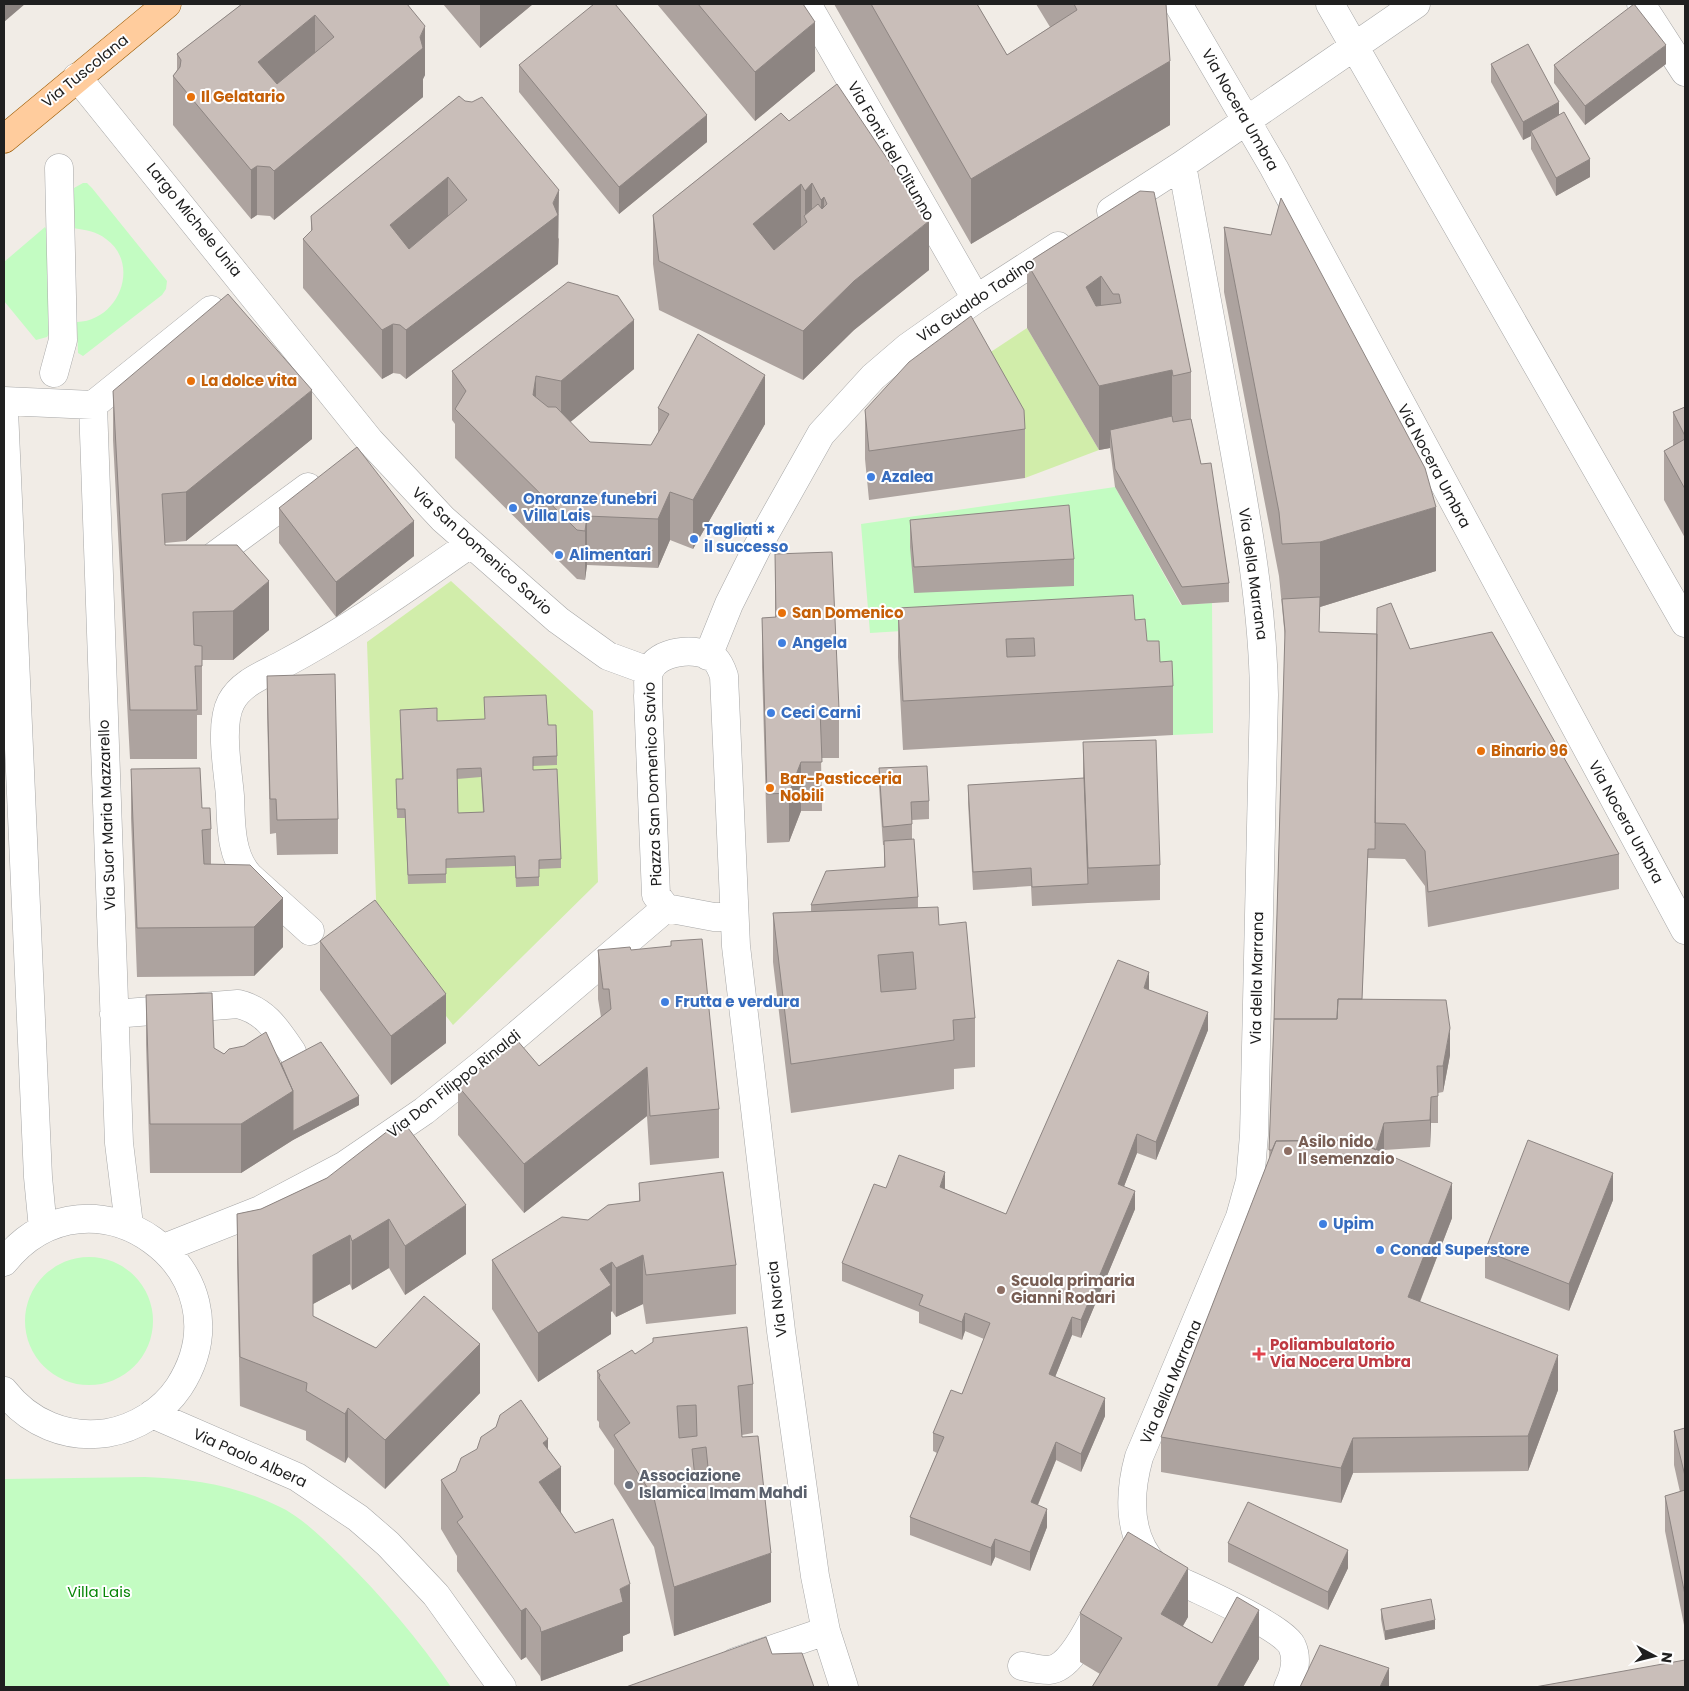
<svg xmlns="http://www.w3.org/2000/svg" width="1689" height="1691" font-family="Poppins,sans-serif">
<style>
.grass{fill:#d1edaa}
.park{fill:#c3fcc2}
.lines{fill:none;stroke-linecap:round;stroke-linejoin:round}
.minor-casing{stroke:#a7a7a7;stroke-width:29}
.major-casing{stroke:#9c5a00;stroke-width:29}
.minor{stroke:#fff;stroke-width:28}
.major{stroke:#ffcc9d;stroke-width:28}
.wall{fill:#ada39f;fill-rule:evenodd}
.shaded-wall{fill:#8d8582}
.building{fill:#c9beb9;stroke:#8d8582;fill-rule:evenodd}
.food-dot{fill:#e8710a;stroke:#fff;stroke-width:2}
.shop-dot{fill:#3f7fe0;stroke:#fff;stroke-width:2}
.education-dot{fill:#8d6e63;stroke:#fff;stroke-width:2}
.health-dot{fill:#e0444e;stroke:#fff;stroke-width:2}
.worship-dot{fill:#6b7280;stroke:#fff;stroke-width:2}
.labels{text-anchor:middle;stroke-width:4;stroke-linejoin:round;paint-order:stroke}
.street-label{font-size:15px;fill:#202020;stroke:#fff}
.food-label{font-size:15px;font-weight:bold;fill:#c56008;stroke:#fff;text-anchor:start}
.shop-label{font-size:15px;font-weight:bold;fill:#366cbe;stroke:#fff;text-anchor:start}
.education-label{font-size:15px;font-weight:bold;fill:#785e54;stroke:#fff;text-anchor:start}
.health-label{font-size:15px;font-weight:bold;fill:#be3a42;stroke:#fff;text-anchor:start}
.worship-label{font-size:15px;font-weight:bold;fill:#5b616d;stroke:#fff;text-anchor:start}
.park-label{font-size:15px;fill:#078606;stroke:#fff}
</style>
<rect width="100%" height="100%" fill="#f1ece6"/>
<path class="grass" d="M1027,328L1099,450L1025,478L1024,459L971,365Z
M451,581L593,711L598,882L453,1025L377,927L367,642Z"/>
<path class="park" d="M83,183H87L92,188L167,281L166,289L162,295L83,356L78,353L77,322C119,321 141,264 106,239C96,231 85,230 73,228L74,188Z
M45,227L47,231L50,332L47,337L36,340L4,301V262Z
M1115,487L1181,605L1212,603L1213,733L1173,735L1032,623L870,633L861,524Z
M25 1321a64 64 0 1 1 128 0a64 64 0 1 1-128 0Z
M145,1477C192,1479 235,1485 278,1506C302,1517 322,1538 341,1556C382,1596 419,1640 451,1687H4V1479Z"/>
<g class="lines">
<g class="minor-casing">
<path id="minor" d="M807,4L976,299
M1178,4L1274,168L1685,930
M1330,4L1685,623
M1641,4L1685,72
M77,77L370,441L443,519L558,620L608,656L649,671
M1182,165C1198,252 1214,339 1230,426C1246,515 1263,604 1264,695L1254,1135L1250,1181L1240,1217L1139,1457C1129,1493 1127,1536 1155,1566C1165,1576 1182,1582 1195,1588C1214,1597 1286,1630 1292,1646C1298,1659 1294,1675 1288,1687
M1111,211L1182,165L1416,4
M54,373L63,340L59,168
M4,401L93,405L211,310
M93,405L119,1143L129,1225
M4,410L38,1177L43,1229
M206,562L308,487
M708,656L729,604L758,546L821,434L873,377L908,347L976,299L1058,246
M734,917H714L666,908L656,895L648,696C649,689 647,679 649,672C656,650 699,646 715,659C720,664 722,670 724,676L736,946L781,1331L815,1576L826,1631L844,1687
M310,931L249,876C230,855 231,823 230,796C228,771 219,725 231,702C241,683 263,675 282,665C350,629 407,588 470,544
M114,1014L238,1004C265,1010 277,1030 292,1052
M164,1248L260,1210L345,1165L424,1111L490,1058L666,908
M4,1262C91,1153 254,1271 179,1387C163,1411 136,1428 107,1433C67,1439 29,1423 4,1391
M152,1414L297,1477L358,1518L388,1544L436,1595L502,1687
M735,1662L826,1631
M1022,1666C1031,1668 1041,1670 1049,1670C1072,1668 1089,1626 1099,1609"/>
</g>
<g class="major-casing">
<path id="major" d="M4,139L167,4"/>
</g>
<use href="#minor" class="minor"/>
<use href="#major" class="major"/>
</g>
<path class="wall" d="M242,4H407L425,75L423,79V97L274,220L270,216L257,215L251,219L173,125V76L177,70V54Z
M443,4H533L480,48Z
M657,4H803L815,71L755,121Z
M834,4H977L1007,55L1050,27L1036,4H1166L1170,125L971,244Z
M1491,64L1559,116L1590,177L1556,196L1531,149V136L1523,140L1491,82Z
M1666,64L1585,125L1554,83V65Z
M519,65L707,142L619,214L519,92Z
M459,96L559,239L558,264L406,379L400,374L393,373L382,379L303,288V239L311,231V216Z
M781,113L929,270L854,330L803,380L659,310L653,264V215Z
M1140,191L1191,372V419L1201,464L1229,583V602L1182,605L1115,487L1110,448L1099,450L1027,328V263Z
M1224,227L1436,571L1320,607L1319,632L1410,649L1619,854V889L1428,927L1425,886L1405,859L1368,858L1362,999L1450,1055L1443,1092L1438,1093V1123H1431L1430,1147L1384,1150L1383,1153L1452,1218L1420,1302L1558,1390L1528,1471L1353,1473L1341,1503L1161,1472V1437L1269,1159L1274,1019L1285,638L1279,576L1224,292Z
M634,369L570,422L590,442L651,445L658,433V408L765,424L693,549L670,540L658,568L587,565L585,580L577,579L455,458V424L452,420V371Z
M113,391L312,439L186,541L165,543V545L269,630L233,660H202V715H197V759H130L113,440Z
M1685,407V538L1664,500V451L1673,446V412Z
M865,410L1025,429V478L869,500L865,459Z
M279,508L414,556L336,617L279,543Z
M910,520L1074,559V586L914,593L910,547Z
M775,554L839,709V758H821L822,811H801L789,842L767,843L762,667V618L775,617Z
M898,608L1135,620L1173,686V735L903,750L898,657Z
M267,676L338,819V854L277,855L276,833L270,834L267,711Z
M484,697L548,725L557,756V765L533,766V770L561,859V868L539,869V886L516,887L515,866L446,868V883L408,884L405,818H397L396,779H402L400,710L437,721L485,719ZM481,777L483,812L458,813L457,779Z
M1083,742L1160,865V900L1088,903L1032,906L1031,886L973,890L968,803V785L1083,779Z
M879,768L929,801V819L912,820V840L918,897V908L939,925L975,1018V1067L954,1069V1089L791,1113L773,962V913L811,912V905L884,867V845H883L879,786Z
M131,769L202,808L211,829V864L283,947L254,976L137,977L131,818Z
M320,941L446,1043L391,1085L320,990Z
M598,950H631L719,1109V1158L650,1165L647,1116L524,1213L458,1135V1086L539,1066L601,1017L598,999Z
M1149,990L1208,1030L1156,1160L1137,1153L1124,1186L1135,1209L1081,1338L1072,1335L1055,1377L1105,1416L1081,1472L1056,1460L1038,1505L1047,1527L1030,1571L995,1557L991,1566L910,1535V1517L937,1453L933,1451V1433L962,1394L984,1339L965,1331L962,1340L919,1323V1312L842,1281V1263L886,1188L945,1189L1006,1214Z
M146,995L214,1048L224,1054L281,1063L359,1105L293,1140L241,1173H150L146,1044Z
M327,1178L466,1254L405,1295L389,1268L352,1290L350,1284L313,1304V1316L376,1348L480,1393L385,1489L348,1457L345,1463L306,1440V1431L240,1406L237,1263V1214L261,1209Z
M639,1183L736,1265V1314L646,1324L643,1304L616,1317L612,1311L611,1312V1334L538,1382L492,1309V1260L588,1220L639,1201Z
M1613,1200L1569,1311L1485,1278V1251Z
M653,1338L753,1384V1433L742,1435L771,1602L674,1636L654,1547L614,1484V1449L599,1427V1422L597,1420V1371L635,1354L653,1343Z
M1685,1428V1630L1665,1531V1496L1680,1492L1674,1465V1431Z
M548,1450L561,1512L630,1633L623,1636V1651L541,1681L540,1676L526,1657L521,1660L457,1571V1556L441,1529V1480L456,1471Z
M1228,1543L1348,1568L1328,1610L1228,1562Z
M1381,1609L1435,1629L1385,1640L1381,1619Z
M1080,1613L1188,1617L1183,1626L1212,1643L1259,1659L1243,1687H1092L1100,1674L1080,1662Z"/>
<path class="shaded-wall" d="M4,4H25L4,22Z
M480,4H533L480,48Z
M315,15V64L258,111V62Z
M815,22V71L755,121V72Z
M425,26V75L423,79V97L274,220V171L420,37Z
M1666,45V64L1585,125V106Z
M1170,61V125L971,244V179Z
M1559,102V120L1531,131V136L1523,140V122Z
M707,115V142L619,214V187Z
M1590,159V177L1556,196V178Z
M257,166V215L251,219V170Z
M448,177V226L390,274V225Z
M812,183V232L805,219V191Z
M801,184V233L753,273V224Z
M559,190L558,264L406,379V330L553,203Z
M824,197V246L821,249V200Z
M929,221V270L854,330L803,380V331L854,281Z
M1101,276V341L1086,287Z
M634,320V369L561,430V381Z
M393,324V373L382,379V330Z
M1172,370V435L1110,430V448L1099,450V386Z
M765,375V424L693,549V500Z
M536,376V425L533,395Z
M312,390V439L186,541V492Z
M670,492V540L658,568V519Z
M1436,507V571L1320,607V542Z
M587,516V565L585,580V531Z
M414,521V556L336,617V582Z
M269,581V630L233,660V611Z
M801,762V811L789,842V793Z
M283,898V947L254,976V927Z
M1149,972V990L1144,988Z
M446,994V1043L391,1085V1036Z
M1208,1012V1030L1156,1160V1142Z
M1450,1028V1055L1443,1092V1066Z
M647,1067V1116L524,1213V1164Z
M293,1091V1140L241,1173V1124Z
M359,1096V1105L293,1140V1131Z
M1431,1097V1123L1430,1147V1120Z
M1384,1123V1150L1376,1176V1150Z
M1137,1134V1153L1118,1202V1184Z
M945,1172V1190L940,1187Z
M1613,1173V1200L1569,1311V1284Z
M1452,1183V1218L1408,1332V1297Z
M1135,1191V1209L1081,1338V1320Z
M466,1205V1254L405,1295V1246Z
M389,1219V1268L352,1290V1241Z
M350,1235V1284L313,1304V1255Z
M643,1255V1304L616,1317V1268Z
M612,1262V1311L611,1312V1334L538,1382V1333L600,1269Z
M965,1313V1331L962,1340V1322Z
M1072,1317V1335L1049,1392V1374Z
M480,1344V1393L385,1489V1440Z
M1558,1355V1390L1528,1471V1436Z
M1105,1398V1416L1081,1472V1454Z
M348,1408V1457L345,1463V1414Z
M1353,1438V1473L1341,1503V1468Z
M548,1439V1476L561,1467V1516L539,1482L543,1443Z
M1056,1442V1460L1031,1521V1502Z
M1047,1509V1527L1030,1571V1552Z
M995,1539V1557L991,1566V1548Z
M1348,1550V1568L1328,1610V1592Z
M771,1553V1602L674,1636V1587Z
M1188,1568V1617L1161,1663V1614Z
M630,1584V1633L623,1636V1651L541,1681V1632L620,1589Z
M526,1608V1657L521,1660V1611Z
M1259,1610V1659L1243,1687H1217Z
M1435,1620V1629L1385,1640V1631Z
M1389,1668V1686L1388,1687H1380Z"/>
<path class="building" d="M242,4H407L425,26L420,37L423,48L274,171L270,167L257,166L251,170L173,76L180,67L181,60L177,54ZM315,15L334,37L277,84L258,62Z
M594,4H615L707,115L619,187L519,65Z
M698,4H803L815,22L755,72Z
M871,4H977L1007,55L1077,10L1074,4H1166L1170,61L971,179Z
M1634,4L1666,45L1585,106L1554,65Z
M1528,44L1559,102L1523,122L1491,64Z
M837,84L929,221L854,281L803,331L659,261L653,215L781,113L789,121ZM812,183L821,200L824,197L827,204L822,209L818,204L804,216L807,222L774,250L753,224L801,184L805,191Z
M459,96L465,101L472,102L482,97L559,190L553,203L558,215L406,330L400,325L393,324L382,330L303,239L312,230L311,216ZM448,177L467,200L409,249L390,225Z
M1564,112L1590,159L1556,178L1531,131Z
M1140,191L1154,192L1191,372L1173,376L1172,370L1099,386L1027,263ZM1101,276L1113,294H1119L1121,303L1096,306L1086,287Z
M1281,198L1425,468L1436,507L1320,542L1282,544L1279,512L1224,227L1271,235Z
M568,282L618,296L634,320L561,381L536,376L533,395L548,407H556L590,442L651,445L669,414L658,408L698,334L765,375L693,500L670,492L658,519L587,516L585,531L577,530L455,409L466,391L452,371Z
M228,294L312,390L186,492L162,494L165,545H237L269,581L233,611L193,612L194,645L202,646V666H195L197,710H130L113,391Z
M971,316L1024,410L1025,429L869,451L865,410L909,362Z
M1685,407V436L1673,412Z
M1172,416L1173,422L1191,419L1201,464L1211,463L1229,583L1182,587L1115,469L1110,430Z
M1685,439V489L1664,451Z
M357,447L414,521L336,582L279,508Z
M1069,505L1074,559L914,567L910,520Z
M832,552L839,709H820L822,762H801L789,793L767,794L762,618L776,617L775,554Z
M1133,595L1135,620L1145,619L1147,641H1159L1160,662L1172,661L1173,686L903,701L898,608ZM1034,638L1035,656L1007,657L1006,639Z
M1320,597L1319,632L1377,634L1375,849H1368L1362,999H1338L1337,1019H1274L1285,631L1282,599Z
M1391,603L1410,649L1492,632L1619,854L1428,892L1425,851L1405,824L1375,823L1377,608Z
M335,674L338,819L277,820L276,799H270L267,676Z
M546,695L548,725H556L557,756L533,757V770L557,769L561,859L539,860V877L516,878L515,856L446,859V874L408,875L405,809H397L396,779H403L400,710L437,708V721L485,719L484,697ZM481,768L484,812L458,813L457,769Z
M1156,740L1160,865L1088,868L1083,742Z
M927,766L929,801L911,802L912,824L883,827L879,768Z
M200,768L202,808H210L211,829L202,830L204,864L250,865L283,898L254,927L137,928L131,769Z
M1084,778L1088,884L1032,887L1031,868L973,872L968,785Z
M914,839L918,897L811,905L826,871L885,867L884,841Z
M375,900L446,994L391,1036L320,941Z
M938,907L939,925L966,922L975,1018L953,1020L954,1040L791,1064L773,913ZM913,952L916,989L881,992L878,955Z
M702,939L719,1109L650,1116L647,1067L524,1164L458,1086L516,1039L539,1066L611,1009L609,989H603L598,950L630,947L631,950L671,946V941Z
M1118,960L1149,972L1144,988L1208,1012L1156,1142L1137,1134L1118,1184L1135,1191L1081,1320L1072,1317L1049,1374L1105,1398L1081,1454L1056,1442L1031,1502L1047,1509L1030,1552L995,1539L991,1548L910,1517L944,1437L933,1433L951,1390L962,1394L990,1323L965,1313L962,1322L919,1305L923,1295L842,1263L874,1184L886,1188L899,1155L945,1172L940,1187L1006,1214Z
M212,993L214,1048L224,1054L229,1049L244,1046L266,1032L293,1091L241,1124H150L146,995Z
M1338,999L1446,1000L1450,1028L1443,1066H1437L1438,1096L1431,1097L1430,1120L1384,1123L1376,1150L1355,1140L1276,1141L1272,1150H1269L1274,1019H1337Z
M321,1042L359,1096L293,1131V1091L281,1063Z
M402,1120L466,1205L405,1246L389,1219L352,1241L350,1235L313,1255V1316L376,1348L424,1296L480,1344L385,1440L348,1408L345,1414L306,1391L307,1383L240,1357L237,1214L261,1209L327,1178Z
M1355,1140L1452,1183L1408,1297L1558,1355L1528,1436L1353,1438L1341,1468L1161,1437L1276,1141Z
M1528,1140L1613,1173L1569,1284L1485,1251Z
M723,1172L736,1265L646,1275L643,1255L616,1268L612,1262L600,1269L611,1285L538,1333L492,1260L562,1217L588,1220L608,1205L640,1201L639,1183Z
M747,1327L753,1384L738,1386L742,1437L758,1436L771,1553L674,1587L654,1498L614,1435L630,1423L599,1378L600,1375L597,1371L632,1350L635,1354L653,1342V1338ZM696,1405L697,1436L679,1438L677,1406ZM706,1447L709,1477L695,1478L692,1449Z
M521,1400L548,1439L543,1443L561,1467L539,1482L575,1533L613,1519L630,1584L620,1589L623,1602L541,1632L540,1627L526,1608L521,1611L457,1522L463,1517L441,1480L456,1471L461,1458L477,1449L481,1437L496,1427L500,1415Z
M1685,1428V1476L1674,1431Z
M1685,1490V1595L1665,1496Z
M1248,1502L1348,1550L1328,1592L1228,1543Z
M1128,1532L1188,1568L1161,1614L1212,1643L1237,1597L1259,1610L1217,1687H1092L1122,1638L1080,1613Z
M1431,1599L1435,1620L1385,1631L1381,1609Z
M766,1637L772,1654L802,1653L814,1687H626Z
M1320,1645L1389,1668L1380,1687H1300Z
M1685,1660V1687H1535Z"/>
<g class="food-dot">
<circle cx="191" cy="97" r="5"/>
<circle cx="191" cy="381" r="5"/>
<circle cx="782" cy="613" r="5"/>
<circle cx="1481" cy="751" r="5"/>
<circle cx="770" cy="788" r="5"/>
</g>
<g class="shop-dot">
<circle cx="871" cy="477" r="5"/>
<circle cx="513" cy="508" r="5"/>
<circle cx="694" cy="539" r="5"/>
<circle cx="559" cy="555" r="5"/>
<circle cx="782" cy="643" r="5"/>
<circle cx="771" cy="713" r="5"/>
<circle cx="665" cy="1002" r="5"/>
<circle cx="1323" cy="1224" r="5"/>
<circle cx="1380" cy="1250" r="5"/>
</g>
<g class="education-dot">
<circle cx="1288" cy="1151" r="5"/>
<circle cx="1001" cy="1290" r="5"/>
</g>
<path class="health-dot" d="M1256.5 1346.5h5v5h5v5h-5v5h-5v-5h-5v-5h5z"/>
<circle class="worship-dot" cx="629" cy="1485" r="5"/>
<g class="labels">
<g class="street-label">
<text transform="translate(85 71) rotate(-39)" y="5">Via Tuscolana</text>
<text transform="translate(1240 110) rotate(60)" y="5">Via Nocera Umbra</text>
<text transform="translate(891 151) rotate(60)" y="5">Via Fonti del Clitunno</text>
<text transform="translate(194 220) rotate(51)" y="5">Largo Michele Unia</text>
<text transform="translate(976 300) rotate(-34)" y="5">Via Gualdo Tadino</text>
<text transform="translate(1434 466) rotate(62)" y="5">Via Nocera Umbra</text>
<text transform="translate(482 551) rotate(42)" y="5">Via San Domenico Savio</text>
<text transform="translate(1253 574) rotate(82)" y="5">Via della Marrana</text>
<text transform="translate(653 784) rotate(-92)" y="5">Piazza San Domenico Savio</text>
<text transform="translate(107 815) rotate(-92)" y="5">Via Suor Maria Mazzarello</text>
<text transform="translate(1626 822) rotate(61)" y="5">Via Nocera Umbra</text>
<text transform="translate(1257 978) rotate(-89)" y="5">Via della Marrana</text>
<text transform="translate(454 1084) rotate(-38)" y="5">Via Don Filippo Rinaldi</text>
<text transform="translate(777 1299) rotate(-97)" y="5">Via Norcia</text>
<text transform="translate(1171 1382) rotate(-67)" y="5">Via della Marrana</text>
<text transform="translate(250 1458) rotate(24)" y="5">Via Paolo Albera</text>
</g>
<g class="food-label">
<text x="201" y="102">Il Gelatario</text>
<text x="201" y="386">La dolce vita</text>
<text x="792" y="618">San Domenico</text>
<text x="1491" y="756">Binario 96</text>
<text x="780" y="784">Bar-Pasticceria<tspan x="780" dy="17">Nobili</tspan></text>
</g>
<g class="shop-label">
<text x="881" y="482">Azalea</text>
<text x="523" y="504">Onoranze funebri<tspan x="523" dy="17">Villa Lais</tspan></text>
<text x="704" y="535">Tagliati ×<tspan x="704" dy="17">il successo</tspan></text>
<text x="569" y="560">Alimentari</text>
<text x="792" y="648">Angela</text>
<text x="781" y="718">Ceci Carni</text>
<text x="675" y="1007">Frutta e verdura</text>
<text x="1333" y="1229">Upim</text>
<text x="1390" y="1255">Conad Superstore</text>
</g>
<g class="education-label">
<text x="1298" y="1147">Asilo nido<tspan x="1298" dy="17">Il semenzaio</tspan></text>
<text x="1011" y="1286">Scuola primaria<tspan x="1011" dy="17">Gianni Rodari</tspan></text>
</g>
<g class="health-label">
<text x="1270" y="1350">Poliambulatorio<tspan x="1270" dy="17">Via Nocera Umbra</tspan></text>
</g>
<g class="worship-label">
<text x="639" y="1481">Associazione<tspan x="639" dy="17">Islamica Imam Mahdi</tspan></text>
</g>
<g class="park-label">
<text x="99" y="1597">Villa Lais</text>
</g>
</g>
<rect width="1689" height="1691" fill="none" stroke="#202020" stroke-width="10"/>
<g transform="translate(1654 1656) rotate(97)" stroke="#ffffff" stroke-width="4" paint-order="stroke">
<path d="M0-4L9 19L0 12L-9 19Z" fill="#202020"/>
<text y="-8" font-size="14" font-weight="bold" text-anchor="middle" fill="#202020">N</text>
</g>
</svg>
